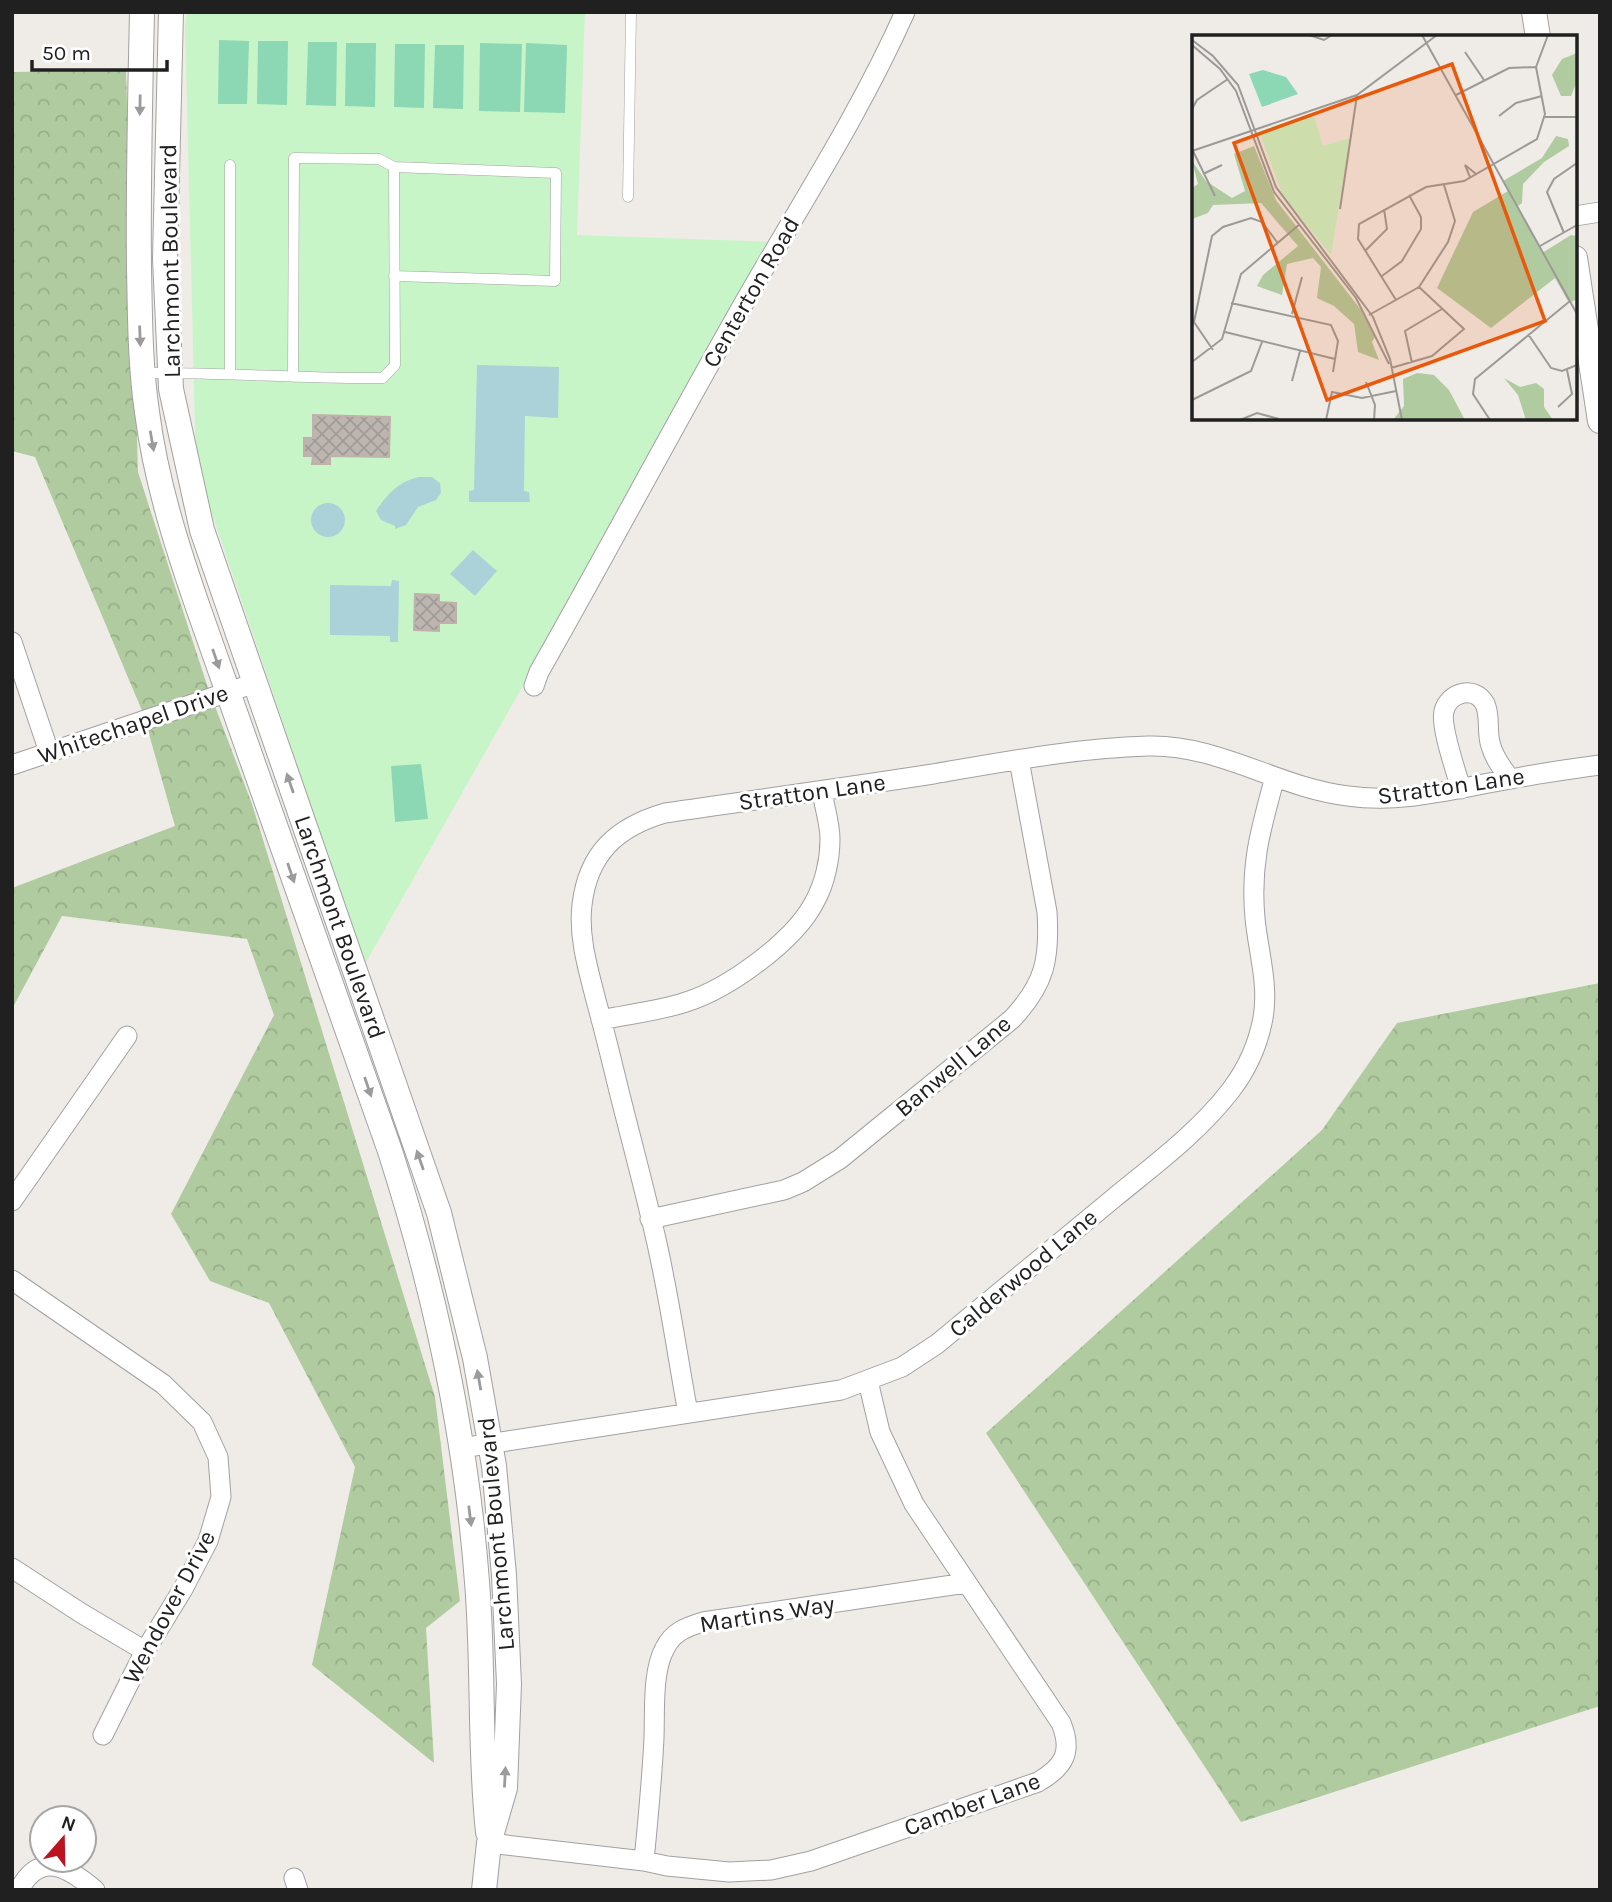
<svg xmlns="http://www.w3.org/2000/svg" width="1612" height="1902" font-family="Karla,sans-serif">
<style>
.forest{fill:url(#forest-crowns)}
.park{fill:#c8f5c8}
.pitch{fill:#8cd7b4}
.water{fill:#abd2d9}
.building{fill:url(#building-cross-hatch);stroke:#c0b2aa;stroke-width:2}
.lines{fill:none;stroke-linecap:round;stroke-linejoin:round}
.service-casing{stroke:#a1a1a1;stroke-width:11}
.minor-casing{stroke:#a1a1a1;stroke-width:21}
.tertiary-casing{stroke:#a1a1a1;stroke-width:26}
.service{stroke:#fff;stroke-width:10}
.minor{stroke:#fff;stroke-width:19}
.tertiary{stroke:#fff;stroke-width:24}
.oneway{fill:#9b9b9b}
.labels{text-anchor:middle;stroke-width:6;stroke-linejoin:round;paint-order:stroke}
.street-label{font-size:24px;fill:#202020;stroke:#fff}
.inset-road{fill:none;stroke:#9c9a97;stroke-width:2}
.view{fill:#e8590c;fill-opacity:0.15;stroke:#e8590c;stroke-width:3.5}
.inset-edge{fill:none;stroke:#202020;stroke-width:3.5}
</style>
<defs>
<pattern id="forest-crowns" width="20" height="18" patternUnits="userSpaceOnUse" patternTransform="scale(1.75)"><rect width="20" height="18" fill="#b0cb9f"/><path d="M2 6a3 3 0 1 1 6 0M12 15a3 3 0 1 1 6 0" fill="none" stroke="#97ae89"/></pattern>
<pattern id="building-cross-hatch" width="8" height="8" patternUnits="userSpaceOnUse" patternTransform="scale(1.75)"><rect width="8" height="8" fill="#bcb5b0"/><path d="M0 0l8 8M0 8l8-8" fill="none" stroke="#a19b97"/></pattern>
</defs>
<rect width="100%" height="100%" fill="#efece7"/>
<path class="forest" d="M126,70L138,472L207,685L252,804L435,1397L460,1601L426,1628L434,1763L312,1665L355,1467L269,1303L210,1281L171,1214L274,1015L247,939L62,916L12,1009V888L175,826L143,713L35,457L12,451V72Z
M1600,983V1706L1241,1822L986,1433L1322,1130L1397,1023Z"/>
<path class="park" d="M187,12H585L577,235L775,242L365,964L196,467L185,26Z"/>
<path class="pitch" d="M219,40L249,41L247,104H218Z
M258,41H288L287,105L257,104Z
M308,42H337L336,106L306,105Z
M346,43H376L375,107L345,106Z
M480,43L522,44L520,112L479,111Z
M526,43L567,45L565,113L524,112Z
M395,44H425L424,108L394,107Z
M435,45H464L463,109L433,108Z
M421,764L428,819L395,822L391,766Z"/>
<path class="water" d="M477,365L559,367L558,418L525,416L524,491L529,492L530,502H469V491L474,490Z
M419,477H432L440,483L441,493L436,500L418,507L406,525L395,529V526L381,520L376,511C387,495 397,482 419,477Z
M311 520a17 17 0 1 1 34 0a17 17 0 1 1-34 0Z
M473,550L497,571L475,596L450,574Z
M392,580L399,581L398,642H390V636L330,635V585L391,586Z"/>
<path class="building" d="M313,415L390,417L389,457L330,456V464H312L313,456H304V438H313Z
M415,594L439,595V602L456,603V623H439V631L414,630Z"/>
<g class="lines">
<g class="service-casing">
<path id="service" d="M230,165V374
M628,197L631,12
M143,373C223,372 303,379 383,378L395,365L394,167
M293,377L294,158L379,159L394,167L556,173L555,281L394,276"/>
</g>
<g class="minor-casing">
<path id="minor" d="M1575,216L1600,212
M12,642L49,752
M534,686L539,672C610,547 677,420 748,296C802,202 861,111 905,12
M12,765L255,683
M1461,789C1456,771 1440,726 1444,711C1449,692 1475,685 1485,704C1491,717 1486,733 1491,746C1494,758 1503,769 1510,779
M601,1020C629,1014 659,1011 686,1002C728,989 795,941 815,901C825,883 830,859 830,839C830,823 824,806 822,791
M12,1201L127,1036
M650,1219L784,1190L803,1182L840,1159L1012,1019C1045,984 1050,959 1047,912L1019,760
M12,1280L163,1384L202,1422L218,1457L221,1497L208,1541L183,1589L145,1651L103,1735
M688,1413C677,1354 669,1294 655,1235C644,1187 631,1139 619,1091C612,1062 605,1033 597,1004C589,972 578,938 582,905C588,853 617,827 665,813C754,800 843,788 933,774C1003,762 1076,748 1148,746C1219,744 1279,788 1348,796C1403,804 1457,788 1511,779C1540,773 1570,769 1600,765
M461,1448L841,1390L902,1367L937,1344C996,1295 1055,1247 1114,1198C1154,1165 1199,1132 1231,1090C1247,1069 1258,1045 1263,1018C1269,984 1258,951 1255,918C1250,864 1261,828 1275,777
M12,1568L81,1613L145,1651
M489,1843L644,1861L667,1866L729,1872L771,1870L811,1861L1038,1782C1064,1767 1073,1752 1061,1723L914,1504L880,1432L868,1381
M644,1861C648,1820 652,1779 654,1738C655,1712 652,1671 665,1648C673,1632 686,1627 703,1622L966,1583
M294,1878L298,1890
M19,1890C40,1850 68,1867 95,1890"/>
</g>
<g class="tertiary-casing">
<path id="tertiary" d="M142,12C140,98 138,183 139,268C140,317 140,364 147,412C156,482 177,547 200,613L390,1151C435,1291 466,1435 477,1582C484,1666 479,1749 488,1832
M171,12L165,259L171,389L202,530L439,1213L475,1358L494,1466L504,1575L509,1684L505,1788L489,1843L484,1890
M1534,12L1538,37
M1575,258L1600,421"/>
</g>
<use href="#service" class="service"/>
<use href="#minor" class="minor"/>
<use href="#tertiary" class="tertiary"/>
</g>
<defs><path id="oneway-solid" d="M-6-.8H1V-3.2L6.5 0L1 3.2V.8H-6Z" transform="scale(1.75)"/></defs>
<g class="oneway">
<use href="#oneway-solid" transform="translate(140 105) rotate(91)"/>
<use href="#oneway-solid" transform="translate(140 336) rotate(88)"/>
<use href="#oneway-solid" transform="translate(152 441) rotate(80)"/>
<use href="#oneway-solid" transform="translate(216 659) rotate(71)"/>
<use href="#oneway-solid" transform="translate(290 783) rotate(-109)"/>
<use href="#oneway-solid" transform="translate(291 873) rotate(71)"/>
<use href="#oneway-solid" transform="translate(368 1087) rotate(71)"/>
<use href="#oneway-solid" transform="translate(420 1160) rotate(-109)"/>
<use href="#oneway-solid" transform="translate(479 1380) rotate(-100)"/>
<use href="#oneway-solid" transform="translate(470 1516) rotate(83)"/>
<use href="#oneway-solid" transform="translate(505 1777) rotate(-87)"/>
</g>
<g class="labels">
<g class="street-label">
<text transform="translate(170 261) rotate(-91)" y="8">Larchmont Boulevard</text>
<text transform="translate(751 292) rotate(-60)" y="8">Centerton Road</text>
<text transform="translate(133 724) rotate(-19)" y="8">Whitechapel Drive</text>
<text transform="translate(1451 786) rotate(-8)" y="8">Stratton Lane</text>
<text transform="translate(812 792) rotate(-8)" y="8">Stratton Lane</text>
<text transform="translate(340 927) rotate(71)" y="8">Larchmont Boulevard</text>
<text transform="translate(953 1066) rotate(-40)" y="8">Banwell Lane</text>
<text transform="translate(1023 1273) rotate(-40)" y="8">Calderwood Lane</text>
<text transform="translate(496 1534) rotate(-95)" y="8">Larchmont Boulevard</text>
<text transform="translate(169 1607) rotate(-62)" y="8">Wendover Drive</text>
<text transform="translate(767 1614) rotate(-9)" y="8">Martins Way</text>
<text transform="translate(972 1804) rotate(-20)" y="8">Camber Lane</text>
</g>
</g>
<g transform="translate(1192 35)">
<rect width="385" height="385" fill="#efece7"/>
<path d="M385,18V46L379,61H369L360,40L370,24ZM364,101L376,104L377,111L352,127L331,149L330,168L326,171L350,218L379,200L385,201V264L377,268L363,243L299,293L245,253L281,177L316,156L311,146L350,123ZM62,111L84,165L169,275L183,302L180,307L187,325L166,317L162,289L142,271L125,263L129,232L121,223L95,229L90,260L65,251L71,240L106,211L69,168L21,170L16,178L0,184V153L6,149L0,126L14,146L40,163L53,156L42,119ZM225,338L242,340L257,355L273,385H201L212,371L211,344ZM312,343L328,352L344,348L352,354V372L361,385H334L326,360Z" fill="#b0cb9f"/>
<path d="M121,78L131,111L158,103L139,220L91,161L67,96Z" fill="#c8f5c8"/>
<path d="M71,35L94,42L106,59L70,72L57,39Z" fill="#8cd7b4"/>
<path class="inset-road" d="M117,0L132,5L140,0M230,0L385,279M0,5L21,21L46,50L84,152L181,282L198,324L210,385M0,10L28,34L44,56L82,157L164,263L197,329M273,17L292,45M264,60L317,33L344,32M0,74L5,65L36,44M307,81L324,68L350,61M353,82H385M0,116L165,60L245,0M1,116L23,161M11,139L30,130M278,142L273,130L284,139M148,174L165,60M372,198L355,157L362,144L385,128M348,211L385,190M173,216L195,194L192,174M190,241L210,226L229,194V182L217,160M204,265L166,204L167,189L234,152L272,146L345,104L353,79L344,32L356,0M39,268L139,290L146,306L141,337M100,279L110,242M177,280L227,252L256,207L263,186L252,150M33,297L143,324M336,299L359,333L370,336L385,330M21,315L2,287L20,201L31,192L59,183L70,187L85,207M0,327L30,304L49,239L108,189M220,328L213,296L250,274M199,333L240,321L272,294L227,252M100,346L108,316M174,347L183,370L182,385M0,365L59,336L70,307M366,372L380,359L375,335M48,385L65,378L87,384M134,385L140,357L170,363L204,356M298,385L281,359L283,344L378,266"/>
<path class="view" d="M260,29L353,286L135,365L42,108Z"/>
<rect width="385" height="385" class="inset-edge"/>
</g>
<rect width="1612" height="1902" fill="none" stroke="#202020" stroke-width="28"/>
<g transform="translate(63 1839) rotate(20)"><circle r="33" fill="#ffffff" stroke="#a6a6a6" stroke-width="2"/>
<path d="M0-5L12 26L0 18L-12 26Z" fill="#bc1320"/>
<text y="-10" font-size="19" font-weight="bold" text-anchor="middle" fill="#202020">N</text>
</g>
<path d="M32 60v10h135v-10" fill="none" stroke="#202020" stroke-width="3.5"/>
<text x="42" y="60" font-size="21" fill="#202020" stroke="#ffffff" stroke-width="5" paint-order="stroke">50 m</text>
</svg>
